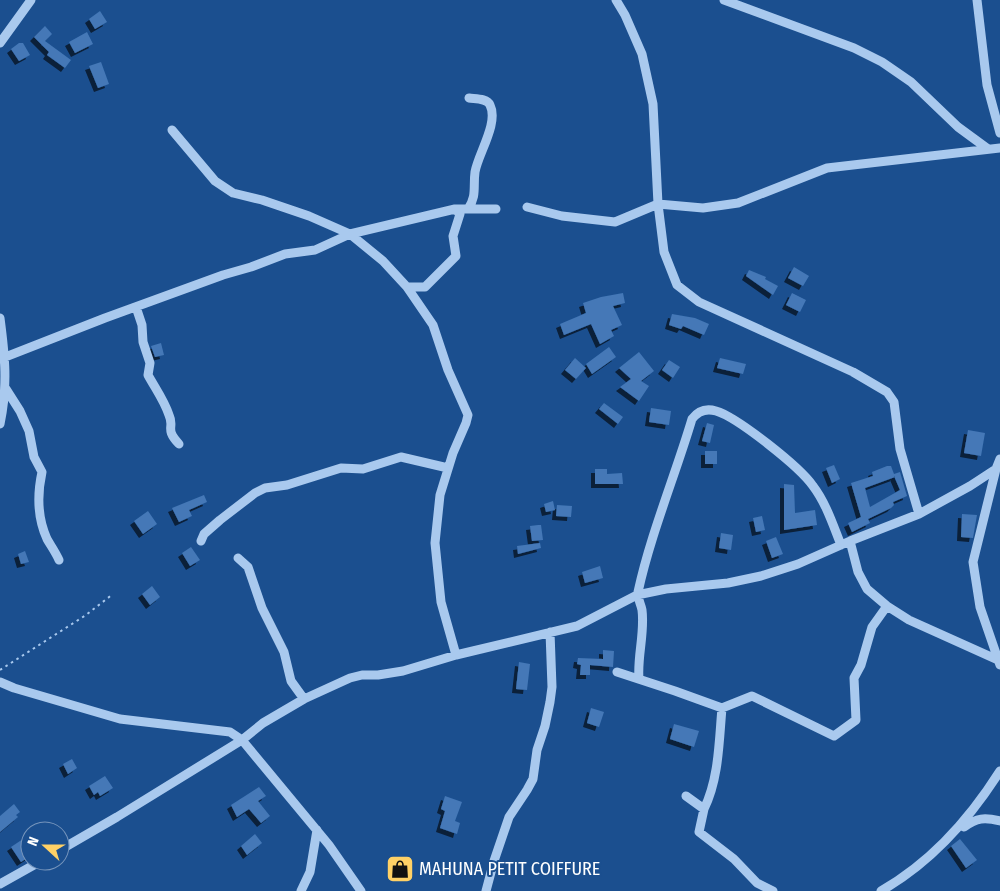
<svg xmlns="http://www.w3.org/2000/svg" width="1000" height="891" font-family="'Fira Sans Condensed',sans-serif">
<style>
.building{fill:#4478b7;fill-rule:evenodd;filter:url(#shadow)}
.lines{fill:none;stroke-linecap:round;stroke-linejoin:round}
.path{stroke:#a9c9ee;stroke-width:2;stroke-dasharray:2.5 4;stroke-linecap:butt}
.minor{stroke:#a9c9ee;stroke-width:9}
.labels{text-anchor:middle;stroke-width:4;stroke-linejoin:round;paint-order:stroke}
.poi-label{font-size:18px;fill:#fff;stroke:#1b4f8f;text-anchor:start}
</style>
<defs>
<filter id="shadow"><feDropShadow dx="-4" dy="4" stdDeviation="0" flood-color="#0009"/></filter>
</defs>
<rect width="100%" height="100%" fill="#1b4f8f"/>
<path class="building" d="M100,11L107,22L95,29L89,19Z
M45,26L52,34L45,41L71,60L65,68L47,55L49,52L34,37Z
M87,32L93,44L75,53L69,42Z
M19,43H23L30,55L19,61L11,49Z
M101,62L109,84L98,88L89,66Z
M794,267L809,276L803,286L788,278Z
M749,270L766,277L765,279L778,286L773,295L746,276Z
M623,293L625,303L613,306L622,325L611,330L614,336L600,344L591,324L564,335L560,324L586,313L583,303L601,297Z
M792,293L806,300L800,312L786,305Z
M672,314L695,318L709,324L704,335L683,326L681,329L669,325Z
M161,343L164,355L155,357L151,346Z
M609,347L616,357L592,374L586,364Z
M639,352L654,371L641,381L649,386L639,401L620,387L631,379L619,368Z
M575,358L586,368L576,379L565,370Z
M720,358L746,364L743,374L717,368Z
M669,360L680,367L673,378L662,370Z
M604,403L623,417L618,424L599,409Z
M651,408L671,411L669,425L649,422Z
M707,423L714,425L710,443L702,441Z
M968,430L985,433L981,456L964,453Z
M705,451H717V464H705Z
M834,465L840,479L832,483L826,468Z
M887,466H891L894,474L900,472L907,496L893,502L894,505L891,508L868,519L870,523L852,532L848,523L861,517L851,483L873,476L872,472ZM894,476L900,490L870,507L865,488L895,477Z
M595,469H607V474L622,473L623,484H595Z
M784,484L794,485L795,513L815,510L817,525L784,530Z
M204,495L207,502L189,510L192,516L179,522L172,508Z
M553,501L555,510L546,512L544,504Z
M557,505L572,506L571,517L556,516Z
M148,511L157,524L143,534L134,521Z
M962,514L977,515L973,538L961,537Z
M762,516L765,530L756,532L753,518Z
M538,525H541L543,540L532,541L530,526Z
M721,533L733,535L731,550L719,548Z
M776,537L783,554L772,558L766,541Z
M540,543L541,548L518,554L517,546Z
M191,547L200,560L190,566L182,553Z
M25,551L29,562L21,564L18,554Z
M600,566L603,578L585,583L582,572Z
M152,586L160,597L150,605L142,594Z
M603,650L614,651L613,667L590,665V675H580L581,665L577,664L578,658L603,659Z
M519,662L530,664L527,690L516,689Z
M591,708L604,712L599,727L587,723Z
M674,724L699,731L694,747L670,739Z
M72,759L77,768L68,774L63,764Z
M105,776L113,788L100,796L98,792L94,795L89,786Z
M259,787L266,796L258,801L270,816L261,823L249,809L237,817L231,805Z
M445,796L462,802L455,821L460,823L457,834L440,828L445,811L441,809Z
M14,804L20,812L16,815L18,817L0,832V816Z
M255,834L262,843L247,855L241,846Z
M23,839L30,850V856L21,862L11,847Z
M960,839L977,860L966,868L951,846Z"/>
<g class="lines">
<path class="path" d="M0,670L86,615L113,594"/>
<path class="minor" d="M616,0L625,15L642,54L653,104L658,204L664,252L677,285L699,302L853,372L887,392L894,402L900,449L919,514
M724,0L854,48L882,62L911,82L958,127L988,149
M977,0L987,85L1000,133
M0,43L31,0
M172,130L215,181L233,193L262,200L309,216L350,234L383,261L407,287L433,325L448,370L468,415L466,423L453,453L440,495L435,543L441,602L456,655
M527,207L562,216L615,222L658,204L703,208L738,203L827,168L1000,148
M468,209C477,196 473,187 475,172C478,154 499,123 490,105C487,98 475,99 469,98
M407,287H425L456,256L453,236L460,214L455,209
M136,307L142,325L143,342L150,363L148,375C155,388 164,400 169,415C175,428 164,428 179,444
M0,318C5,356 8,386 0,424
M0,359L105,318L223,275L251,267L285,254L315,250L350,234L455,209H496
M6,389L20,411L29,431L34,457L42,472C37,495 37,517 47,539C51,546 56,553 59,560
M1000,459L996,469L973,562L980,607L1000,665
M201,541L204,534L220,520L255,493L265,488L287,485L341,468L363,469L401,457L448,468
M850,541L858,572L867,589L887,606L909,620L1000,661
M238,558L248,567L262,608L284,652L291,681L304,699
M617,672L675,691L722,708
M639,679C637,657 645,633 642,610C641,604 637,598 638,592C651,533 675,476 692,419C698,411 706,408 716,411C737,417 800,467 813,486C826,503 833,525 841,545
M0,682L14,688L120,719L230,732L242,740L329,845L361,891
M686,796L704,809L699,832L734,859L757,883L773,891
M704,809C719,779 719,741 722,708L752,696L834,736L856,720L854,678L861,665L872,627L887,606
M964,827C977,818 984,817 1000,821
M60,850L117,817L242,740L263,723L304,699L350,678L362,675H378L403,671L456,655L577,626L637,595L666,589L728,583L761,576L798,564L850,541L919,514L970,486L996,469
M0,884L41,861
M301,891L310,872L317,830
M486,891L494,861L509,817L527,790L533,779L537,750L545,726L550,702L552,687L550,632
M881,891C932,862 969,820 1000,771"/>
</g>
<defs>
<g id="shop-square" transform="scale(1.4375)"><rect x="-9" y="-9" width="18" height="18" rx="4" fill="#ffd166" stroke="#1b4f8f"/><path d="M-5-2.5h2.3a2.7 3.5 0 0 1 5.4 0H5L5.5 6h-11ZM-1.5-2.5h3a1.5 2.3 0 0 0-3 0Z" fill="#111"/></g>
</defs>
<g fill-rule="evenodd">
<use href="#shop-square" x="400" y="869"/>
</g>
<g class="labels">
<g class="poi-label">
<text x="419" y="875">MAHUNA PETIT COIFFURE</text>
</g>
</g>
<g transform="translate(45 846) rotate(291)"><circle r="24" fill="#1b4f8f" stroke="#7695bc"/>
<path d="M0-4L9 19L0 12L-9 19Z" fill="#ffd166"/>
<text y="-8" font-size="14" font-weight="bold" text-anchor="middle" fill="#ffffff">N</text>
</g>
</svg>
